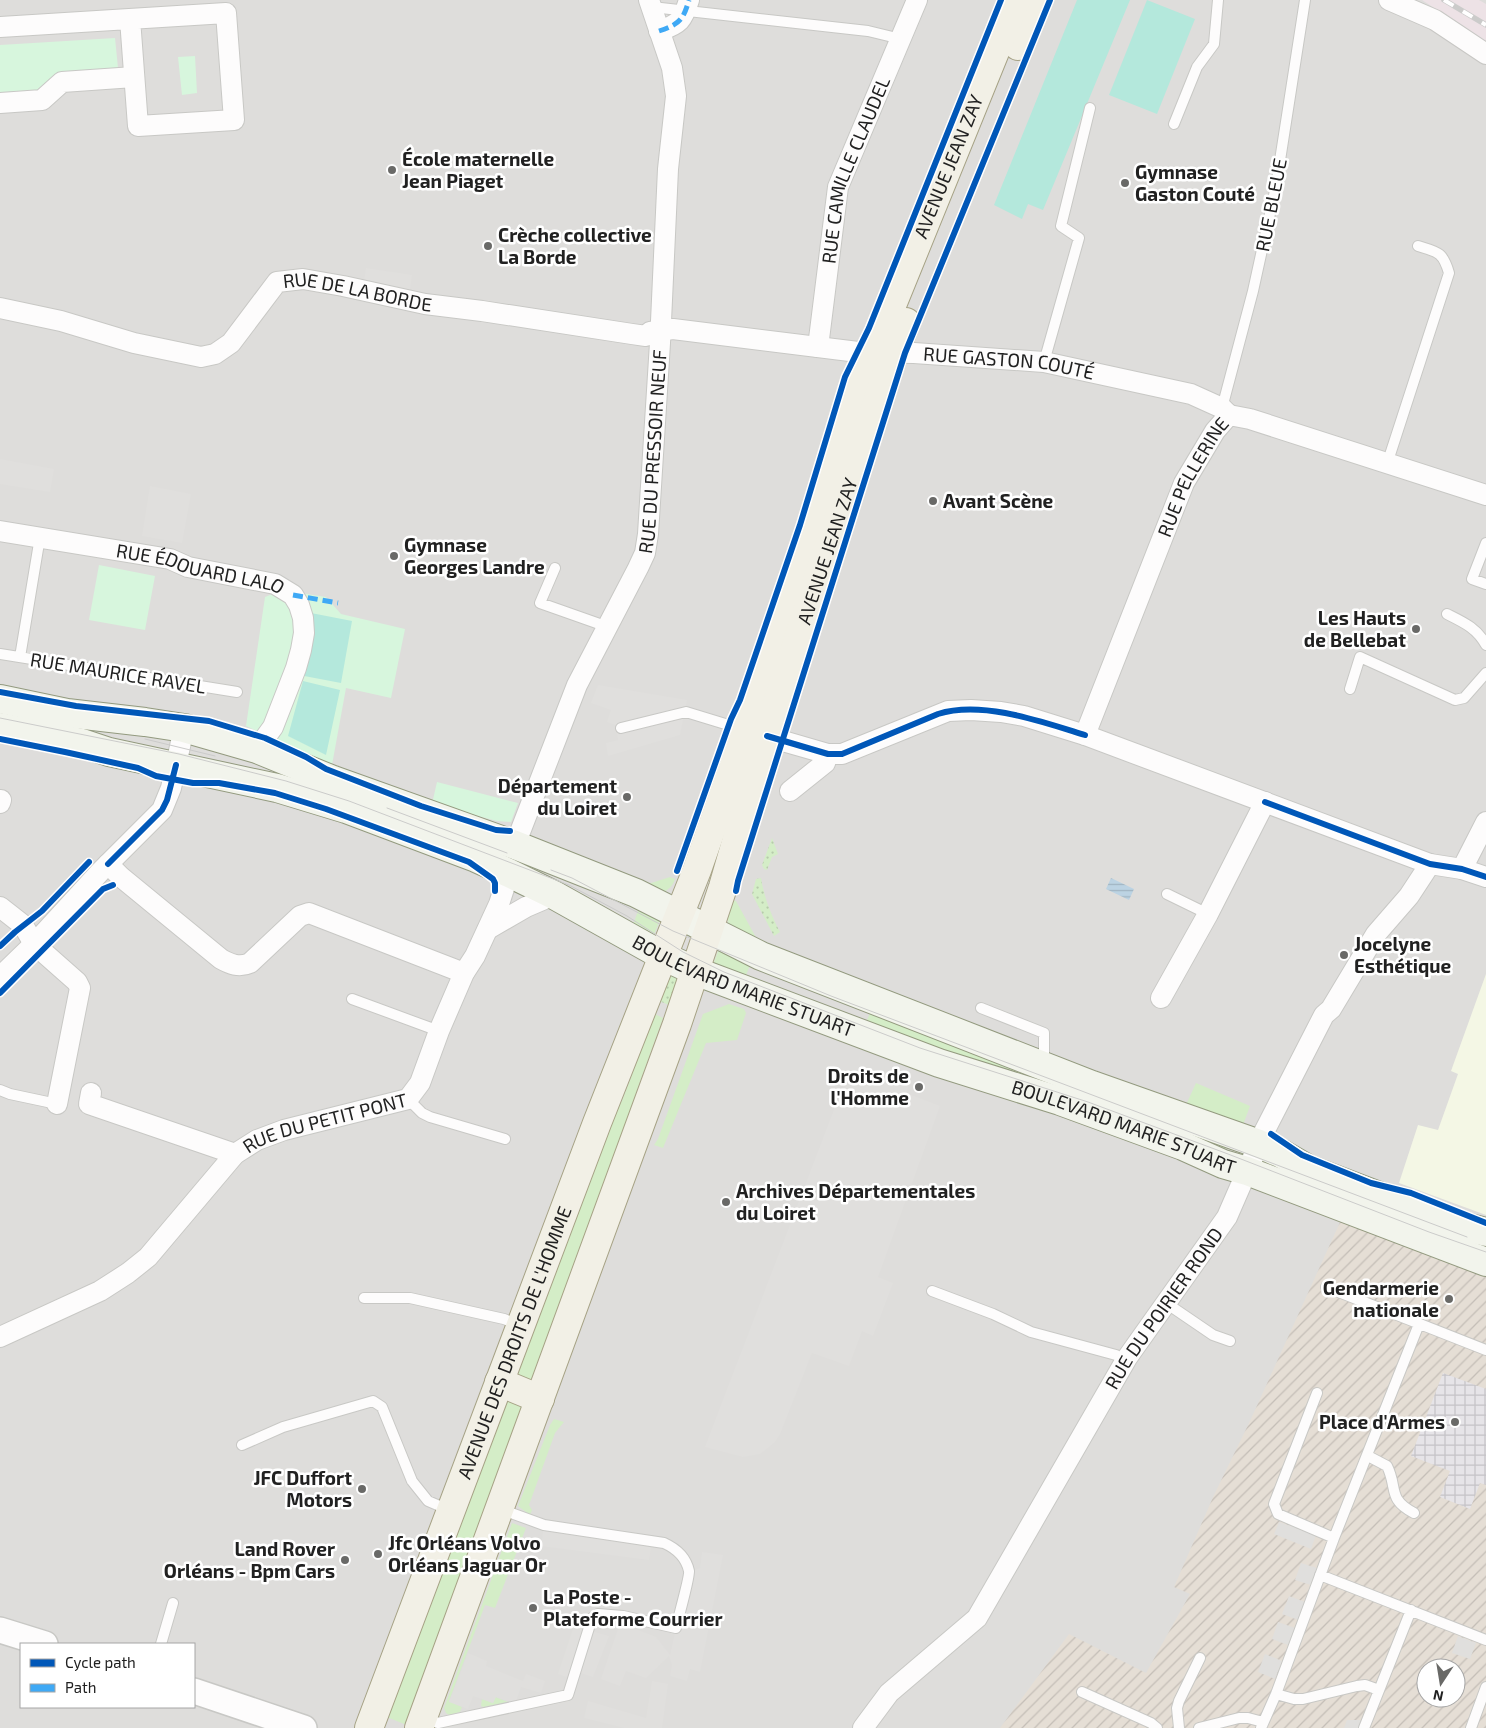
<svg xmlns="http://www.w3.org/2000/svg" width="1486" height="1728" font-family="'Exo 2',sans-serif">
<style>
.residential{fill:#dedddb;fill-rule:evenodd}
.education{fill:#f4f7e5}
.military{fill:url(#military-furrows);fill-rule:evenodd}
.railway{fill:#ede2e6}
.grass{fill:#d4edc7}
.park{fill:#d7f6dd}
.garden{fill:url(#garden-dots)}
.pitch{fill:#b4e8dc}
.parking{fill:#e0dfdd}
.plaza{fill:url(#plaza-grid)}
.water{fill:url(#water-rules)}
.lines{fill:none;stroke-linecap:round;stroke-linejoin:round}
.service-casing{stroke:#c8c8c5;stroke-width:12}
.minor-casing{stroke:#c8c8c5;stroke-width:22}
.tertiary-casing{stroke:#c8c8c5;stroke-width:28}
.secondary-casing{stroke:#939a7f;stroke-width:30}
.primary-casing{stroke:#a6a285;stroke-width:30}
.service{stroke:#fdfcfc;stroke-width:10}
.minor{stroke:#fdfcfc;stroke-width:20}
.tertiary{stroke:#fdfcfc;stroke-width:25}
.secondary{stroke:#f2f4ec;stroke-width:28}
.primary{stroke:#f2f0e6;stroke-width:28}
.tram{stroke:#cbcbca;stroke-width:1}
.rail-casing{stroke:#cbcbca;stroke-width:5.5}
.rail{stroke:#fff;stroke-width:4;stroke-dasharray:11;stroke-linecap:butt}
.quiet{stroke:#3fa9f5;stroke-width:5;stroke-dasharray:10 5;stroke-linecap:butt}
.cycleway-casing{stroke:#fff;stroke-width:9}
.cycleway{stroke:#0057b8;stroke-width:6}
.poi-dot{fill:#696967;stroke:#fff;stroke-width:2}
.labels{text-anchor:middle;stroke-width:5;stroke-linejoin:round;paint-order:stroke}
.poi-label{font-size:19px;font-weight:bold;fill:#212121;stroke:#fff;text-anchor:start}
.street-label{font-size:19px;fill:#212121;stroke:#fff}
</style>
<defs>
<pattern id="military-furrows" width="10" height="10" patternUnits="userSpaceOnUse" patternTransform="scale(1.25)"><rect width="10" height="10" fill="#e5ded5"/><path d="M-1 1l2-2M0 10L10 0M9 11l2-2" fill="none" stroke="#c4beb7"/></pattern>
<pattern id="garden-dots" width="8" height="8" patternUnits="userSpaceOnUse" patternTransform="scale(1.25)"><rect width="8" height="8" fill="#d4edc7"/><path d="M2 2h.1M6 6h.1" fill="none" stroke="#b6cbab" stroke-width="1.8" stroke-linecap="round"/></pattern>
<pattern id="plaza-grid" width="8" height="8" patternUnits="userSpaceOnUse" patternTransform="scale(1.25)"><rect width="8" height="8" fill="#e6e4e8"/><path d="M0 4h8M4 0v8" fill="none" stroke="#c5c3c7"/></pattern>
<pattern id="water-rules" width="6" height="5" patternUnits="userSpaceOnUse" patternTransform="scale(1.25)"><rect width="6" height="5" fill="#bcd3e3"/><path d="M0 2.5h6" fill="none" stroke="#a1b5c2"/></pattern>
</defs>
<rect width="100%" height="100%" fill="#efeee9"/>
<path class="residential" d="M0,0H1486V1728H0ZM21,1644H194V1707H21ZM1426,1668H1456V1698H1426Z"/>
<path class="education" d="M1486,974V1215L1399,1183L1418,1125L1438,1130L1458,1074L1451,1071Z"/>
<path class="military" d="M1341,1220L1486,1273V1728H1000L1069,1634L1146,1673L1190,1594L1174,1587L1214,1495L1250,1421ZM1426,1668H1456V1698H1426Z"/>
<path class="railway" d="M1422,0H1479L1486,4V42Z"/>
<path class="grass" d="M670,877L675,879C673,886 668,890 662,893L645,885Z
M728,899L736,901L759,943C733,932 723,931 728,899Z
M640,905L661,917L652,940L632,928Z
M720,946L753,957L743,983L711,970Z
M729,1004L744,1009L746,1013L737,1040L706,1043L663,1148L654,1145L658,1139L703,1014Z
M872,1008L1229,1138L1221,1159L863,1030Z
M655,1014L663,1018L633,1101L629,1136L537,1383L510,1372L603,1128L622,1101Z
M1196,1083L1250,1106L1243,1125L1185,1107Z
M500,1398L527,1408L409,1726L382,1715Z
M554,1419L564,1422L555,1433L529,1505L532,1510L530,1515L518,1506L550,1425Z
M512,1523L526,1528L495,1608L485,1605L449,1701L462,1707L460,1712L449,1715L446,1713L444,1708Z
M495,1697L508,1702L484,1707L481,1706L482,1699L493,1703Z"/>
<path class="park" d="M115,38L118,68L53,77L36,91L0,92V45Z
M195,56L197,93L182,95L178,57Z
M99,565L155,576L145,630L89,620Z
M282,590L326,597L341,614L405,629L391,698L346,688L332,765L246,726L265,597Z
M437,782L518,803L511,822L497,821L432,804Z"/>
<path class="garden" d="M772,838L778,854L772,857L767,870L764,869L762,865Z
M761,878C764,897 771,915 780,932L774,936L752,894L756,879Z
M672,973L678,977V982L669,1005L659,1001L666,979Z"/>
<path class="pitch" d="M1077,0H1130L1043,210L1028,204L1022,219L994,205Z
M1147,0L1195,19L1157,114L1109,95Z
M311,613L352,621L341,683L299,675Z
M303,681L340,690L326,755L288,736Z"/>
<path class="parking" d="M366,268L412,275L410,290L364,282Z
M0,459L54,469L50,492L0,484Z
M150,486L191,494L182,543L142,536Z
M598,685L687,700L680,735L608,756L606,743L618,740L616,725L607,722L611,710L591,703Z
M877,1071L910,1083L906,1093L940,1106L878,1277L893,1283L873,1336L862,1331L849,1366L812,1353L780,1434L775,1442L760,1454L743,1457L705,1447L848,1073L872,1082Z
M1279,1522L1316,1535L1311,1549L1274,1534Z
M544,1525L652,1541L649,1560L541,1546Z
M702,1552L723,1555L700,1672L690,1669L687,1681L670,1676L672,1665L669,1656L646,1678L626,1671L620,1686L601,1679L620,1623L656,1637L670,1655L689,1572L700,1568Z
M1301,1563L1317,1568L1311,1585L1295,1580Z
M600,1589L620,1592L618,1607L623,1616L598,1614Z
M1289,1596L1305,1602L1298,1620L1282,1614Z
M1278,1622L1295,1628L1288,1645L1272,1639Z
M574,1626L609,1636L593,1677L575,1671L572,1679L558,1674Z
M1458,1636L1476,1643L1470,1659L1452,1653Z
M468,1653L487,1661L486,1666L523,1681L526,1674L545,1681L541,1693L521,1687L515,1704L496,1697L493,1703L473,1696L468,1709L449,1702Z
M1265,1654L1282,1661L1275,1679L1258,1672Z
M652,1681L668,1684L662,1728H624L584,1718L588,1701L646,1718Z
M1347,1720H1361L1358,1728H1344Z"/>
<path class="plaza" d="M1443,1373L1486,1389V1485L1480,1483L1470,1509L1440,1497L1450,1471L1411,1456Z"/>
<path class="water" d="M1111,878L1134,889L1129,900L1106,889Z"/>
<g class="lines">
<g class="service-casing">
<path id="service" d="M652,7L868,31L901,39
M1174,124L1197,67L1214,44L1218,0
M1044,362L1079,238L1061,226L1090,108
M1222,408L1253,291L1276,186L1305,0
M1387,464L1449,273C1443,252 1438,252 1418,246
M1486,543L1472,579L1486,584
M555,568L540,603L608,627
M1447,614C1463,622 1477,628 1486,645
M0,654L237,692
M20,657L40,537
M1350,689L1360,657L1455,700L1464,698L1486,673
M621,728L686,712L745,730
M1167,894L1208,914
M352,999L439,1031
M981,1008L1044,1033V1056L1042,1065
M0,1090L10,1094L57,1104
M408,1099L422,1113L430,1117L505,1139
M1326,1287L1486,1350
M932,1291L993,1314L1031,1332L1116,1355L1126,1361
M364,1298H410L504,1319L519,1325
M1166,1303L1213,1335L1230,1341
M1317,1393L1274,1504L1278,1514L1334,1538
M242,1445L283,1427L373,1401L382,1407L412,1481L428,1501L449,1510
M1368,1456L1387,1466C1398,1488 1387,1499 1414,1513
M1320,1575L1486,1640
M161,1644L173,1603
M1082,1692L1151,1723L1157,1728
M1276,1694L1294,1699H1303L1357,1686L1365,1685L1379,1690
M424,1718L438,1723L568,1695L592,1618L598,1614L623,1616L676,1628C678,1618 690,1577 689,1571C686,1557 675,1548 664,1543L544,1525L500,1509
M1179,1728L1177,1708L1179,1701L1200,1658
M1199,1728L1239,1718H1248L1263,1722
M1261,1728L1276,1694L1334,1538L1419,1324
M1364,1728L1411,1610
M1471,1728L1486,1687"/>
</g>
<g class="minor-casing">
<g id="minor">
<path d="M1389,0L1435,20L1486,54"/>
<path d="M0,27L226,13L234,120L138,126L130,19"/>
<path d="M659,31C680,24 683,20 689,0"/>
<path d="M0,103L42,100L62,82L134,77"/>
<path id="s1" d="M0,308L61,321L134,343L201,357L215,354L231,343L277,282L303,279L343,286L425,304L482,311L632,334L646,336L650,332L673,329L858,352L914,353L1044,362L1191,394L1222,408L1229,415"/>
<path id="s2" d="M818,347L838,187L917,0"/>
<path id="s3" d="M0,531L170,559L188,567L275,584L293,595L299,605L303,618L304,633L301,650L296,668L273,727L257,749"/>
<path d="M755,733L828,754H842L948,711L971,710L1001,712L1024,716L1085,735L1430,864L1462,869L1486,877"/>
<path id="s4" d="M1085,735L1184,483L1215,431L1229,415L1250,419L1486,495"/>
<path d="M790,791L825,763L828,754"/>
<path d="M0,803L1,800"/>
<path id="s5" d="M515,845L577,685L638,568L645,553L648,534L660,343L668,169L676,96L672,68L649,0"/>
<path d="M108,864L121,877L221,959C230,964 239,968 250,963L300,916L309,913L464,973"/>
<path d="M1462,869L1486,822"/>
<path d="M0,907L23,925L34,944L77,982L80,988L57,1104"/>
<path d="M488,929L526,907L554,895"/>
<path d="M0,977L34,944L100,872L162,810L171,788L184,728"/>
<path d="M1161,998L1208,914L1265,802"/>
<path d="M91,1093L89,1104L235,1154"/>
<path id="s6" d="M0,1337L100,1291L128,1273L148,1257L235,1154L257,1140L284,1130L408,1099L420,1083L439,1031L464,973L475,956L499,904L509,873"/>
<path id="s7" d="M863,1728L889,1693L977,1618L1127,1358L1227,1217L1264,1132L1324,1015L1331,1009L1376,934L1409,896L1430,864"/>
</g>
</g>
<g class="tertiary-casing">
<path id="tertiary" d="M0,1630L45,1644
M194,1691L304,1728"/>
</g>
<g class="secondary-casing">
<g id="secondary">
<path d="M0,699L67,713L145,722L184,728L257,749L333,780L515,845L636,893L761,956L1092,1085L1259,1144L1282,1154L1308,1169L1453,1224L1486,1232"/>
<path id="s8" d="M0,727L82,743L109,752L277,788L346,809L476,858L509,873L554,895L663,956L695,971L939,1063L1060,1101L1183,1146L1223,1164L1247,1171L1486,1262"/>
</g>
</g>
<g class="primary-casing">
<g id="primary">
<path d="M1018,46L1037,0"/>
<path d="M499,1382L540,1399"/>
<path id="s9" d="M369,1728L597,1123L697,870L755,705L864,374L1016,0"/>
<path id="s10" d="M419,1728L677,1024L723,887L774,711L884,380L906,322"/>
</g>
</g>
<use href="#service" class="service"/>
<use href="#minor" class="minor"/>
<use href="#tertiary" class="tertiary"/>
<use href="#secondary" class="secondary"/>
<use href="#primary" class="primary"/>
<path class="tram" d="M0,718L179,754L286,781L349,801L569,885L627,916L683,952L724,972L920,1048L1088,1102L1228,1154L1429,1232L1486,1252
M145,739L215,756
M387,808L507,853
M551,870L572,878L673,931L831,996L1467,1237"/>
<g class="rail-casing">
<path id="rail" d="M1444,0L1486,25"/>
</g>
<use href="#rail" class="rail"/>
<path class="quiet" d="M659,31C680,24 683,20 689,0
M293,595L338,603"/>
<g class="cycleway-casing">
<path id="cycleway" d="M0,692L76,706L209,721L265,738L306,757L326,769L421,806L496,830L510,831
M767,736L828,754H842L938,714C982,700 1043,722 1085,735
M0,739L65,752L138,768L156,776L193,783H219L275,793L326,809L469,862L493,879L495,883V891
M1265,802L1430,864L1462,869L1486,877
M108,864L162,810L167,800L176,765
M677,871L731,719L740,700L800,525L845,377L869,328L1001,0
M736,891L738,881L905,353L1050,0
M0,946L15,932L42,911L89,862
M0,993L103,889L113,885
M1271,1134L1302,1155L1371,1183L1411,1193L1486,1223"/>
</g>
<use href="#cycleway" class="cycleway"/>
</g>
<g class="poi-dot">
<circle cx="392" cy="170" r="5"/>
<circle cx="1125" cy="183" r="5"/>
<circle cx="488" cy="246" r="5"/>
<circle cx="933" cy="501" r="5"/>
<circle cx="394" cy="556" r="5"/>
<circle cx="1416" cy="629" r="5"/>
<circle cx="627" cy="797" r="5"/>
<circle cx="1344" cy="955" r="5"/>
<circle cx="919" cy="1087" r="5"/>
<circle cx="726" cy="1202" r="5"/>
<circle cx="1449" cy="1299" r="5"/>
<circle cx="1455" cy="1422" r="5"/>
<circle cx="362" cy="1489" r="5"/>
<circle cx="378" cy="1554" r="5"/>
<circle cx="345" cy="1560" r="5"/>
<circle cx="533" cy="1608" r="5"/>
</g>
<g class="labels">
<g class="poi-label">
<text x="402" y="166">École maternelle<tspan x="402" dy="22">Jean Piaget</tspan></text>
<text x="1135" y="179">Gymnase<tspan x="1135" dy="22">Gaston Couté</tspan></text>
<text x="498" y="242">Crèche collective<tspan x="498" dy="22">La Borde</tspan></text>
<text x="943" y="508">Avant Scène</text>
<text x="404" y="552">Gymnase<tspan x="404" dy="22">Georges Landre</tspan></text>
<text x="1406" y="625" text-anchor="end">Les Hauts<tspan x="1406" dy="22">de Bellebat</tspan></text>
<text x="617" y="793" text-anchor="end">Département<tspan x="617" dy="22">du Loiret</tspan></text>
<text x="1354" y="951">Jocelyne<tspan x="1354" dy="22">Esthétique</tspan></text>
<text x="909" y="1083" text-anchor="end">Droits de<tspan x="909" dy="22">l'Homme</tspan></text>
<text x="736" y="1198">Archives Départementales<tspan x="736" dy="22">du Loiret</tspan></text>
<text x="1439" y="1295" text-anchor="end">Gendarmerie<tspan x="1439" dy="22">nationale</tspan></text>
<text x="1445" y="1429" text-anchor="end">Place d'Armes</text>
<text x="352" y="1485" text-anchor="end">JFC Duffort<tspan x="352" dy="22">Motors</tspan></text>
<text x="388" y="1550">Jfc Orléans Volvo<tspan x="388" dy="22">Orléans Jaguar Or</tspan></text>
<text x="335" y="1556" text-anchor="end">Land Rover<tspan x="335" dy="22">Orléans - Bpm Cars</tspan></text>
<text x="543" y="1604">La Poste -<tspan x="543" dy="22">Plateforme Courrier</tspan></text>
</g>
<g class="street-label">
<text dy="7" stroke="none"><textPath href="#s9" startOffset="1666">AVENUE JEAN ZAY</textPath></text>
<text dy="7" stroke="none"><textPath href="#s2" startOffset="182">RUE CAMILLE CLAUDEL</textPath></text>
<text transform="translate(1271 205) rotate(-79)" y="7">RUE BLEUE</text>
<text dy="7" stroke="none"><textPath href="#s1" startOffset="399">RUE DE LA BORDE</textPath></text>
<text dy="7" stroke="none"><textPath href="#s1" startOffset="1058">RUE GASTON COUTÉ</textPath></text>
<text dy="7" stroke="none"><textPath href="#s5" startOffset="422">RUE DU PRESSOIR NEUF</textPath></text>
<text dy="7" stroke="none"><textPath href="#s4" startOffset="280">RUE PELLERINE</textPath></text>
<text dy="7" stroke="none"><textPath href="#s10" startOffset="1246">AVENUE JEAN ZAY</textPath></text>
<text dy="7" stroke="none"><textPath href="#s3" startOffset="204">RUE ÉDOUARD LALO</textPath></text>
<text transform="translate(118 673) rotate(9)" y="7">RUE MAURICE RAVEL</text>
<text dy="7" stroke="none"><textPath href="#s8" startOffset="792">BOULEVARD MARIE STUART</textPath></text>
<text dy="7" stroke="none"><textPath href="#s6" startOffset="400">RUE DU PETIT PONT</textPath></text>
<text dy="7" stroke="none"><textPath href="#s8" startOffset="1198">BOULEVARD MARIE STUART</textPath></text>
<text dy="7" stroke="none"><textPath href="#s7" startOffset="521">RUE DU POIRIER ROND</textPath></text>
<text dy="7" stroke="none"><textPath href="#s9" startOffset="412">AVENUE DES DROITS DE L'HOMME</textPath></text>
</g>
</g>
<rect x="20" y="1643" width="175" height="65" fill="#ffffff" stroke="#a6a6a6"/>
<rect x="30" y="1659" width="25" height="8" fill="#0057b8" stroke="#a6a6a6"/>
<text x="65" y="1668" font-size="15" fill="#212121">Cycle path</text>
<rect x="30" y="1684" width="25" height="8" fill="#3fa9f5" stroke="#a6a6a6"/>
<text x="65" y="1693" font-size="15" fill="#212121">Path</text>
<g transform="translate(1441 1683) rotate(192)"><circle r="24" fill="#ffffff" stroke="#a6a6a6"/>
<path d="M0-4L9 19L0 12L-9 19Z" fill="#696967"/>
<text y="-8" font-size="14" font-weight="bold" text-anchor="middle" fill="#212121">N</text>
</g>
</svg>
